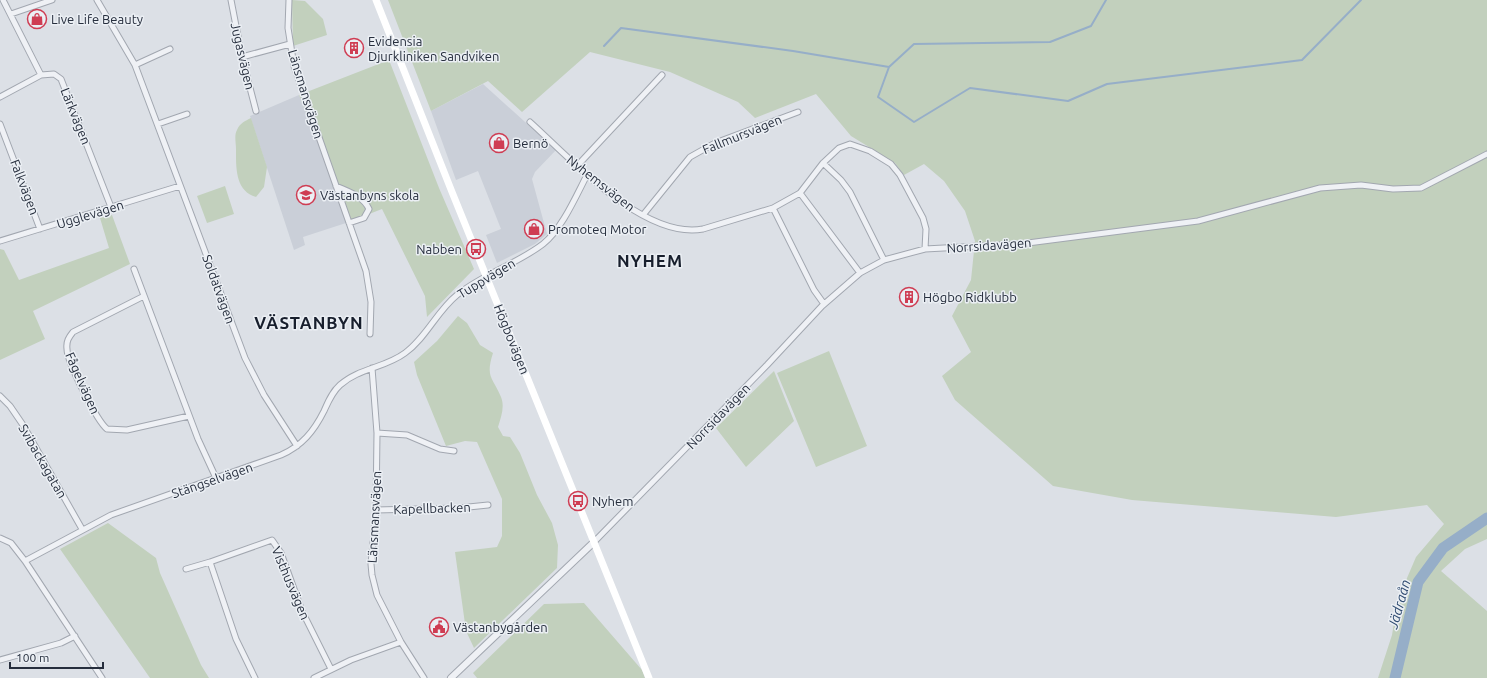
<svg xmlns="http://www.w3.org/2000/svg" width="1487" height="678" font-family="Ubuntu,sans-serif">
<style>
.built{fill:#cacfd8}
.green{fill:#c2d0bd}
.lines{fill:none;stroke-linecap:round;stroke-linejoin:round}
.stream{stroke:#96aec8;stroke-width:2}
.river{stroke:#96aec8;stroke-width:11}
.minor-casing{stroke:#a2a7b0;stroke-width:7}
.tertiary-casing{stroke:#a2a7b0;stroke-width:8}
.minor{stroke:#eff1f5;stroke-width:5}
.tertiary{stroke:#eff1f5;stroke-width:6}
.secondary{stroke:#fff;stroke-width:7}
.labels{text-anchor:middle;stroke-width:3;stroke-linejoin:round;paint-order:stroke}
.poi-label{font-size:13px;fill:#262e3d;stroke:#ebeff4;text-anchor:start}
.street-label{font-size:13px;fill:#262e3d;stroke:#ebeff4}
.water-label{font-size:14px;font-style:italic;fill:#304c71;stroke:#ebeff4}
.district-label{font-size:17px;font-weight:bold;letter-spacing:1px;fill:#181f2d;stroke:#ebeff4}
</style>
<rect width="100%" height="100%" fill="#dce0e6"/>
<path class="built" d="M483,84L556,150L535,172L532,179L547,234L535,244L497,263L486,235L501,229L478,171L456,180L431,111Z
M299,95L326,162L346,223L303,237L305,245L294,250L250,116Z"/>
<path class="green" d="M292,0L305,1L323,19L327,35L293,46Z
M388,0H1487V539L1465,549L1441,571L1487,611V678H1378L1392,635L1398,599L1416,557L1444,524L1427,505L1336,517L1132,500L1053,486L955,400L942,376L971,352L952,316L971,280L975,241L965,211L944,181L924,164L904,175L895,163L851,136L816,94L755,118L738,102L670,72L590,52L522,112L488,81L431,111Z
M389,60L439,188L474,269L427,317L425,296L382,209L346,223L326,162L299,95Z
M251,118L267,167L264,187L256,197C235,191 236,167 236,149C236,143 234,135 237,130C240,123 245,121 251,118Z
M225,186L234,214L207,223L197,196Z
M112,215L130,264L33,311L45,339L0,360V249L4,250L19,280L109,248L100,218Z
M458,316L467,323L480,345L493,353C485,378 493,377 501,397C505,407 501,417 498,427L503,436L510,437L520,453L537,495L552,523L558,545L557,568L474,648L466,631L455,552L497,547L502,536V499L477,442L465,441L446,446L417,375L414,362L437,341Z
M829,351L867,446L816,467L777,373Z
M774,371L794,421L746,467L716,428Z
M108,523L156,558L160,573L201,665L209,678H150L60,549Z
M584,603L642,670L645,678H477L473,673L544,604Z"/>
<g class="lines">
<path class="stream" d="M604,46L621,28L793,51L889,67L914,44L1050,42L1091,26L1106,0
M889,67L878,97L914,122L970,88L1068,101L1107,84L1302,60L1361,0"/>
<path class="river" d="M1395,678L1418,582L1443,548L1487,518"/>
<g class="minor-casing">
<path id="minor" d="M3,0L41,75L54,74L61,79L111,207
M97,0L135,65L245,358L264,395L297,446
M231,0L242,57L256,111
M289,0L288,28L294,66L366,271L371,302L370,334
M11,14L52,0
M242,57L290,44
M135,65L170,49
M0,97L41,75
M530,122C571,159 644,240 703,229L773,208L814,290L824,304
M0,124L40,229
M158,124L187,114
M823,163L839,148L850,144L870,151L891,164L900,175L923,218L926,229L925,249
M577,166L662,75
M336,186C349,192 363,196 369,209L364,218L349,223
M800,193L860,273
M773,208L800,193L823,163L841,180L850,192L884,260
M643,215L690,157L715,143L798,112
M0,241L180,186
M134,269L198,439L216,478
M144,296L73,332C69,337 66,341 67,349C67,362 97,421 107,429L127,430L189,416
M372,368L377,433L376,510L371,564L372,575L377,595L401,642L424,678
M0,396L10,406L23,425L82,529
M377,433L407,435L440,449L454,451
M376,510L459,508L488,505
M0,538L11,543L25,561L102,678
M594,542L767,365L822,306L860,273L884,260L925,249L1020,244L1198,221L1320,188L1361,185L1393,189L1421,188L1487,154
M25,561L111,515L281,455C302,446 314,431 324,411C328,402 332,392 340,385C359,368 385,368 405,353C426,338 437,311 457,295C483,274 517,264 543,244C562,229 576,196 587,175
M186,569L210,562
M0,660L61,643L75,636
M255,678L236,639L210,562L272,540L281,553L302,611L331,669
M314,678L351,660L401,642"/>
</g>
<g class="tertiary-casing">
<path id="tertiary" d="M451,678L594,542"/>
</g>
<use href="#minor" class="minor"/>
<use href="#tertiary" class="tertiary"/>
<path class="secondary" d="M376,0L452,192L649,678"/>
</g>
<defs>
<g id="shop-ring" transform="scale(1)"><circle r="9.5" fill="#ebeff4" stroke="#cf3d53" stroke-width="1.5"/><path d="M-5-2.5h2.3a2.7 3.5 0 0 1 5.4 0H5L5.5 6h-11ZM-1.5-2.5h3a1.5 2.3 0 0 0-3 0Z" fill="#cf3d53"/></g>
<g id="building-ring" transform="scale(1)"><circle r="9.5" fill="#ebeff4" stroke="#cf3d53" stroke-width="1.5"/><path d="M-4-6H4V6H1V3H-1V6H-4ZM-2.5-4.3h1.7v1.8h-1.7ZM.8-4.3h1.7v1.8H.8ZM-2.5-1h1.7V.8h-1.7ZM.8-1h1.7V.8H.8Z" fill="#cf3d53"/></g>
<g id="school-ring" transform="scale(1)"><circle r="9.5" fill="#ebeff4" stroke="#cf3d53" stroke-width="1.5"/><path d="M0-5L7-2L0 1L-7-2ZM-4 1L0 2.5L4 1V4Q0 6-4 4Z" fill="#cf3d53"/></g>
<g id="bus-ring" transform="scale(1)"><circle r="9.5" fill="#ebeff4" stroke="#cf3d53" stroke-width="1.5"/><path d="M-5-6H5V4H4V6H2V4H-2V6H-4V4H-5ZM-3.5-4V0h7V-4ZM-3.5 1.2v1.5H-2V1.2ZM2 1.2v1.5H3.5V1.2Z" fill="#cf3d53"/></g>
<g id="civic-ring" transform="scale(1)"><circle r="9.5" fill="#ebeff4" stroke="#cf3d53" stroke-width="1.5"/><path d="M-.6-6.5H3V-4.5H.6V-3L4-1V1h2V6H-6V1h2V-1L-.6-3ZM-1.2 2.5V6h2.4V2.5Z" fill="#cf3d53"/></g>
</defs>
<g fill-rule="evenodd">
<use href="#shop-ring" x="37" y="19"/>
<use href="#building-ring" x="354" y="48"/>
<use href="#shop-ring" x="499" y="143"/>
<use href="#school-ring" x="306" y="195"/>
<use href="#shop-ring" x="534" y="229"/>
<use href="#bus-ring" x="476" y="249"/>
<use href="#building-ring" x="909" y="297"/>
<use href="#bus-ring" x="578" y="501"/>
<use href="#civic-ring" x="439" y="627"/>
</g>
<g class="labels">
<g class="poi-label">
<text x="51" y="24">Live Life Beauty</text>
<text x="368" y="46">Evidensia<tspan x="368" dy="15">Djurkliniken Sandviken</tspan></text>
<text x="513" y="148">Bernö</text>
<text x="320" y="200">Västanbyns skola</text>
<text x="548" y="234">Promoteq Motor</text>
<text x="462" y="254" text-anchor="end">Nabben</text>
<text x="923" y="302">Högbo Ridklubb</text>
<text x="592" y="506">Nyhem</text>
<text x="453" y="632">Västanbygården</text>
</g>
<g class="street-label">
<text transform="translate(243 56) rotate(77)" y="5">Jugasvägen</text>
<text transform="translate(306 94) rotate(73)" y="5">Länsmansvägen</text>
<text transform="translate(76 116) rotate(68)" y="5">Lärkvägen</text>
<text transform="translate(742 134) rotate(-22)" y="5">Fallmursvägen</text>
<text transform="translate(601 183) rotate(38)" y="5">Nyhemsvägen</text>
<text transform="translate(25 187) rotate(69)" y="5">Falkvägen</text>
<text transform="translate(90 214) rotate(-17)" y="5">Ugglevägen</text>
<text transform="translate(989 245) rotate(-4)" y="5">Norrsidavägen</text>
<text transform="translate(486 278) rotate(-31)" y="5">Tuppvägen</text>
<text transform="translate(219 289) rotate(70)" y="5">Soldatvägen</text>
<text transform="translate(512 339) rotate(68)" y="5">Högbovägen</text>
<text transform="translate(83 383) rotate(66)" y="5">Fågelvägen</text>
<text transform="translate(718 416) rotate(-46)" y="5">Norrsidavägen</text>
<text transform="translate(43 461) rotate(60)" y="5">Svibackagatan</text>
<text transform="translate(212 480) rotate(-19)" y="5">Stängselvägen</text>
<text transform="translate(432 508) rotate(-2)" y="5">Kapellbacken</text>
<text transform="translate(374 517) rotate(-87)" y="5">Länsmansvägen</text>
<text transform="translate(291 583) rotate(67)" y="5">Visthusvägen</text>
</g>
<g class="water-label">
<text transform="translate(1399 604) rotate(-74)" y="5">Jädraån</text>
</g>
<g class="district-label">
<text x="650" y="267">NYHEM</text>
<text x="309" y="329">VÄSTANBYN</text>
</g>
</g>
<path d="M10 662v6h93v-6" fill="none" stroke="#262e3d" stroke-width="2"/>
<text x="16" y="662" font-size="12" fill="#262e3d" stroke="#ebeff4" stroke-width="3" paint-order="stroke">100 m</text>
</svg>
